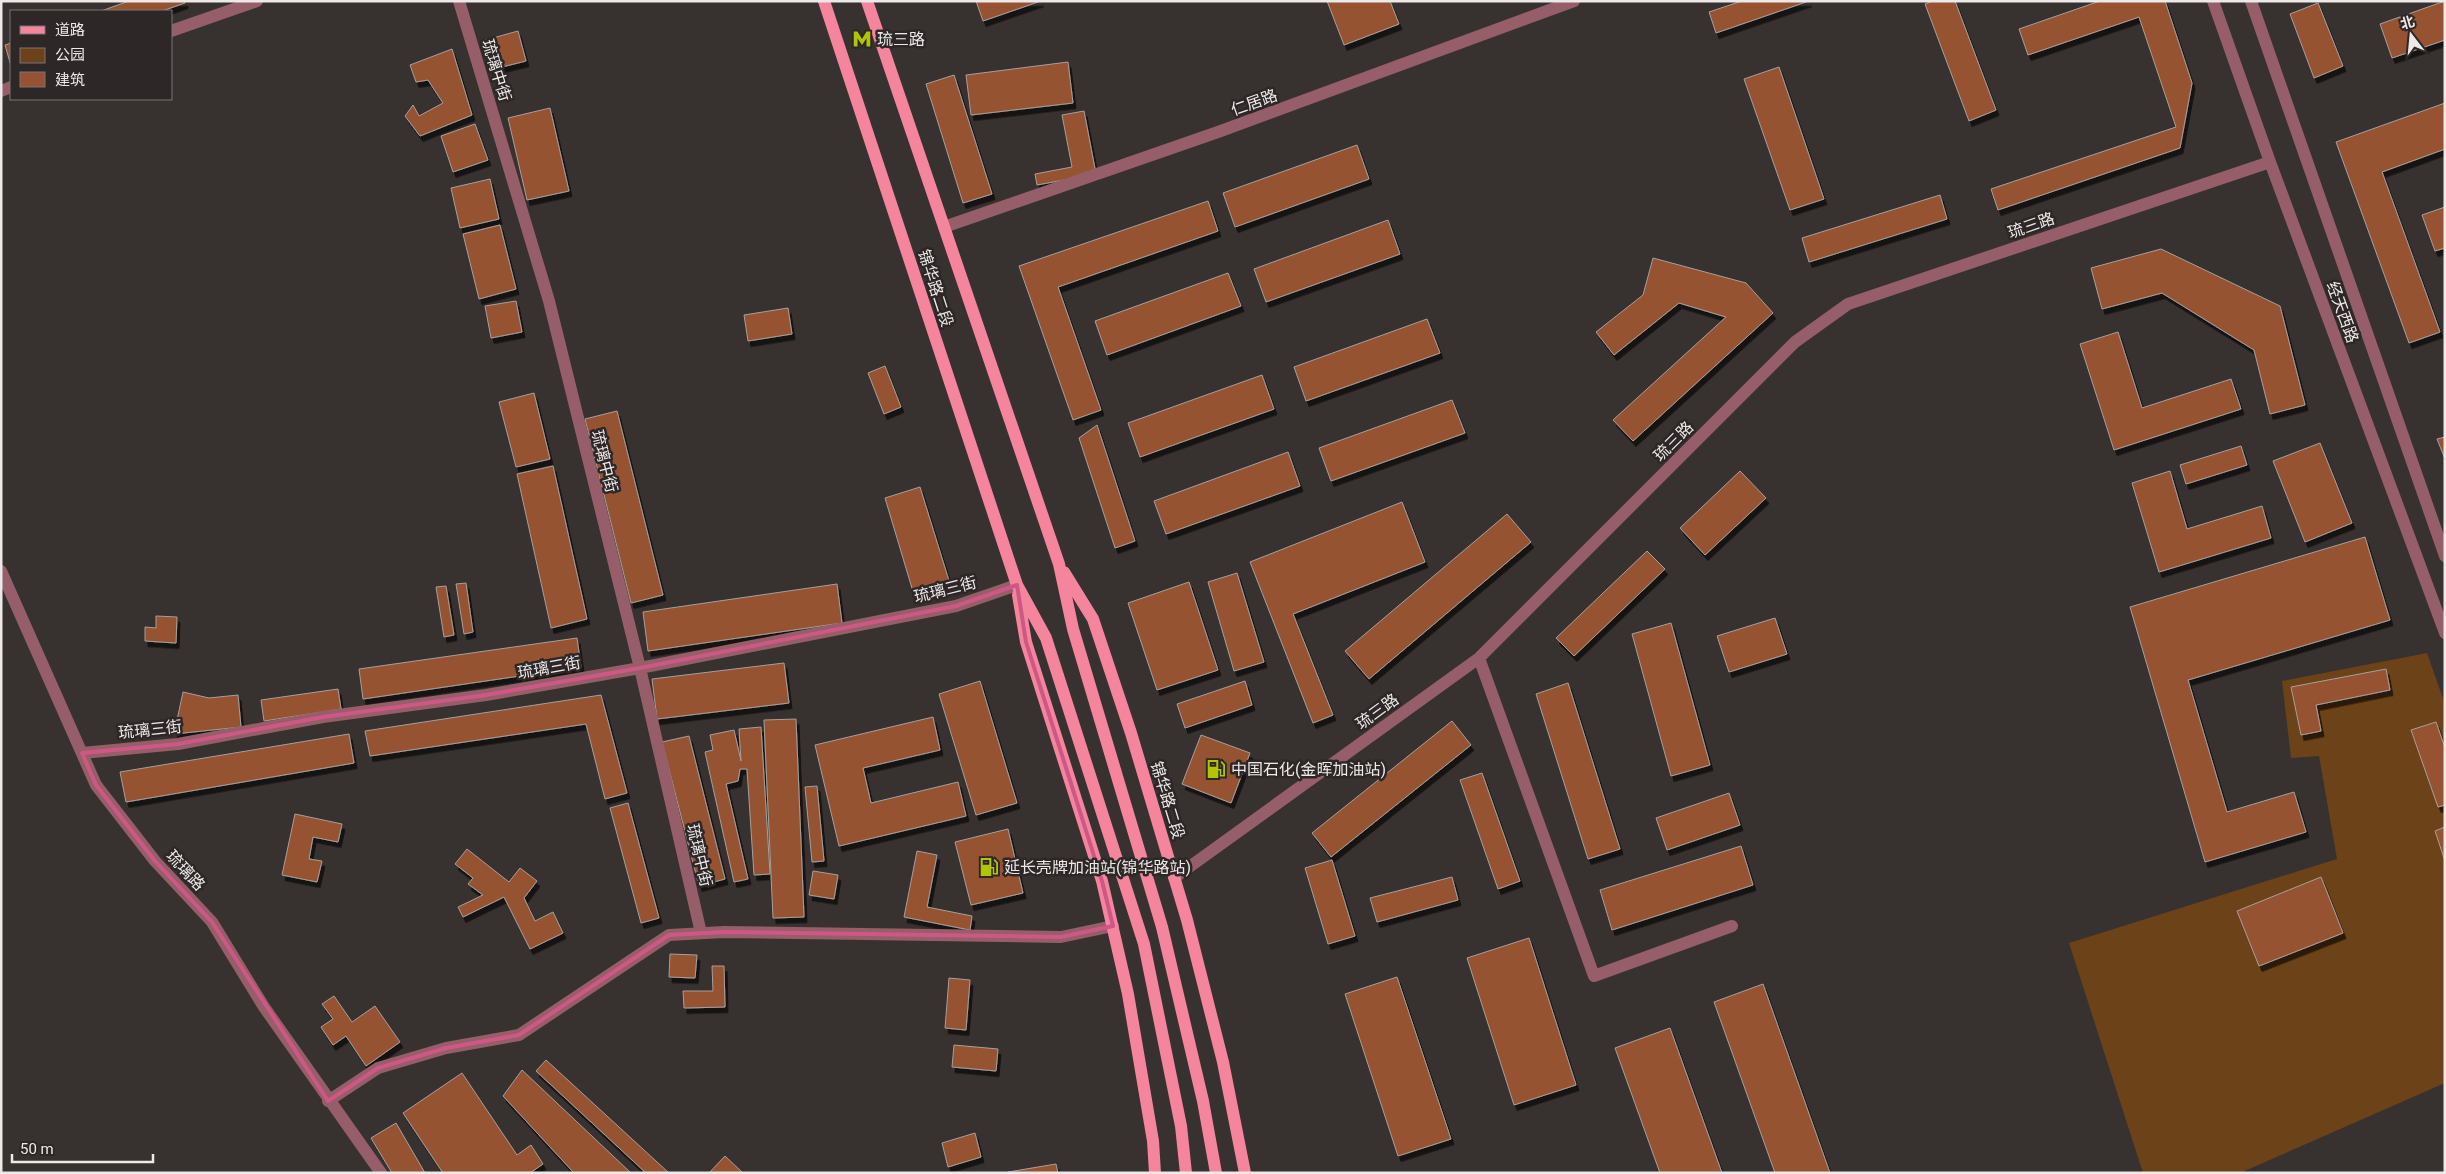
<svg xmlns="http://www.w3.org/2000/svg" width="2446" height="1174" font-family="Roboto,'Noto Sans SC',sans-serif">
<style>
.green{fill:#6c4218}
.building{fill:#965233;stroke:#a6a09d;filter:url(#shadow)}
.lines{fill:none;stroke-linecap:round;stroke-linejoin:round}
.minor{stroke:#955e68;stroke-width:12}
.major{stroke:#f5859d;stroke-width:12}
.marked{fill:none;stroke:#cf5786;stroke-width:4;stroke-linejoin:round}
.labels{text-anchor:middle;stroke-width:5;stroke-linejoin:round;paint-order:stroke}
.poi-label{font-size:16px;fill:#ede9e9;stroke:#2d2727;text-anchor:start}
.street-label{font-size:16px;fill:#ede9e9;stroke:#2d2727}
</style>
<defs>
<filter id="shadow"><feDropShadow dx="3" dy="5.5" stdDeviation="0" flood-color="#0009"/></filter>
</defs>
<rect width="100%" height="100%" fill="#373130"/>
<path class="green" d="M2427,653L2445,704V1083L2240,1173H2143L2069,943L2337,859L2319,756L2291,758L2282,681Z"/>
<path class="building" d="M129,1H185V3L162,11H101Z
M976,1H1041L983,21Z
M1327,1H1390L1399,24L1344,45Z
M1742,1H1809L1716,33L1709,12Z
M1933,1H1955L1996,110L1969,121L1925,4Z
M2100,1H2165L2192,83L2180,148L1998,210L1991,189L2176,127L2139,17L2028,55L2019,29Z
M2445,1V40L2392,58L2380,24Z
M2318,3L2343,66L2314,78L2290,14Z
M518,31L526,61L490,70L482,41Z
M11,43V66L5,45Z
M452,49L472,115L420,136L405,116L413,105L419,116L443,103L428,80L416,82L410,65Z
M1068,62L1073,103L971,115L966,75Z
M1779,67L1824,199L1790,210L1744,79Z
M954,75L992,194L963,203L926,84Z
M2445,103V149L2382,172L2440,332L2409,343L2336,142Z
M550,108L569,191L527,200L508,118Z
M1084,111L1096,174L1037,185L1035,174L1072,167L1062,115Z
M475,124L488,160L453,172L441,136Z
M1357,145L1369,179L1235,227L1223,193Z
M490,179L499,219L460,228L451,188Z
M1940,195L1947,219L1809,262L1802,238Z
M1208,201L1218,231L1058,287L1101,410L1073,420L1019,266Z
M2445,207V248L2435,251L2422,215Z
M1388,220L1400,254L1266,302L1254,269Z
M500,225L516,289L479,299L463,234Z
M2161,249L2280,306L2305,405L2270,414L2254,350L2162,293L2102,309L2091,268Z
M1653,258L1746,283L1773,313L1633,441L1613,420L1726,317L1679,303L1614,355L1596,332L1643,295Z
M1228,273L1241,306L1107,355L1095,321Z
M516,301L522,332L491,338L485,306Z
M788,308L792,334L748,341L744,315Z
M1427,319L1440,353L1306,401L1294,367Z
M2118,332L2142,408L2231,379L2241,409L2114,450L2080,344Z
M885,366L901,407L884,414L868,373Z
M1262,375L1274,409L1140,457L1128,423Z
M534,393L550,459L516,467L499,402Z
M1452,400L1465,433L1331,481L1319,448Z
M617,411L663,595L631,603L585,419Z
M1097,425L1135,541L1115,548L1079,438Z
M2445,437V459L2437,439Z
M2320,443L2352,523L2305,542L2273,461Z
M2241,446L2247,465L2186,484L2180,465Z
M1288,452L1300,486L1166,534L1154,501Z
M553,466L587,619L551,628L517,474Z
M1740,471L1766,498L1705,555L1680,528Z
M2170,471L2187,529L2262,506L2271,538L2159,572L2132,483Z
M920,487L950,584L914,595L885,498Z
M1402,502L1425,562L1293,614L1333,715L1313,723L1250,562Z
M1507,514L1531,542L1369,679L1345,651Z
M2365,537L2390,620L2188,680L2227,812L2294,792L2306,832L2205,862L2130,607Z
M1647,551L1665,569L1574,656L1556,638Z
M1237,573L1264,662L1234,671L1208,582Z
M1189,582L1218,670L1157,690L1128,603Z
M466,583L473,632L464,634L456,584Z
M837,584L842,623L648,651L643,612Z
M446,586L454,635L444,637L436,587Z
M156,616L177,617L176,643L145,641V627L156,628Z
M1775,618L1787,654L1729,672L1717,636Z
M1671,623L1710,765L1671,776L1632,634Z
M577,638L581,667L363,699L359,669Z
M784,663L789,703L657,719L652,679Z
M2386,669L2390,690L2316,705L2321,731L2301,735L2291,687Z
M980,681L1017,803L976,815L939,694Z
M1245,681L1252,705L1185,728L1177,704Z
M1568,683L1620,849L1588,859L1536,694Z
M338,689L341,709L264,721L261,700Z
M183,692L209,698L238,695L241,727L174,734Z
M601,695L627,793L605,799L586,724L370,756L365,731Z
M933,717L940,750L863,768L871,803L958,782L966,816L839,846L815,745Z
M796,719L804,917L773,918L764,720Z
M1452,721L1471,745L1331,857L1312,833Z
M2436,722L2445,748V805L2438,807L2411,730Z
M761,727L770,874L754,875L747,769H740L738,781L726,784L748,879L734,882L705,752L713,750L710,735L734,730L741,761L739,729Z
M349,734L354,763L126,802L120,772Z
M1201,735L1250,753L1231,803L1182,784Z
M689,736L725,879L699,886L662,742Z
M1482,773L1520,881L1498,889L1460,780Z
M817,786L824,861L812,862L805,787Z
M1729,793L1740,825L1667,850L1656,818Z
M628,803L659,918L641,923L610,808Z
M295,814L342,824L338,842L313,837L309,859L322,861L317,882L282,875Z
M2445,827V861L2435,831Z
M1008,829L1023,893L971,905L955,842Z
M1741,846L1753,885L1612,930L1600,890Z
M467,849L509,882L520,868L537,881L524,898L535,921L553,912L563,933L530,949L504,897L463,917L458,907L483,895L468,884L473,878L455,864Z
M917,851L937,855L927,907L972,916L970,930L904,917Z
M1332,860L1355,936L1328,944L1305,868Z
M813,871L838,875L834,899L809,895Z
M1452,877L1458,900L1377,922L1370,898Z
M2321,877L2343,933L2259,966L2237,911Z
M1529,938L1576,1085L1514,1105L1467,958Z
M670,954L697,955L695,978L669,977Z
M712,966H724L725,1007L684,1008L683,991H713Z
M1397,977L1451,1139L1398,1156L1345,994Z
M949,978L970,980L966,1030L945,1028Z
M1763,984L1830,1173H1775L1714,1002Z
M334,996L352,1022L375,1006L400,1042L366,1066L346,1036L333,1045L321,1027L333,1019L322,1004Z
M1670,1028L1722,1173H1660L1615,1048Z
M954,1045L998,1049L996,1071L952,1067Z
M546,1060L669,1173H646L536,1071Z
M522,1070L631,1173H574L503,1096Z
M462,1073L517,1155L531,1145L543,1164L530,1173H443L403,1113Z
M396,1123L425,1173H392L371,1138Z
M975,1133L981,1157L948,1167L942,1143Z
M725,1156L743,1173H709Z
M1056,1164L1058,1173H1009L1008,1172Z"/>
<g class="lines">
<path class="minor" d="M459,1L549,301L640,668L701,933
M2213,1L2270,162L2445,633
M2251,1L2445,556
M171,31L257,1
M1,91L11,87
M944,227L1218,132L1574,1
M1,571L96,785L155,861L212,922L264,1007L381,1173
M1479,658L1594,976L1732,926
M82,753L178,744L323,717L486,695L640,668L956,606L1017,585
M1174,878L1479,658L1795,342L1848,304L2270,162
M328,1101L378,1068L446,1048L519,1035L669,935L724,932L1061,937L1113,926"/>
<path class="major" d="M824,1L1017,585L1046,638L1144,944L1181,1126L1186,1173
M867,1L1059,564L1073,629L1162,927L1203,1101L1216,1173
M1064,572L1093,619L1131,733L1187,920L1223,1062L1245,1173
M1018,595L1026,642L1102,881L1128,994L1153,1141L1155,1173"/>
</g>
<path class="marked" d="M1017,585L1026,642L1102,881L1113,926L1061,937L724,932L669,935L519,1035L446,1048L378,1068L328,1101L212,922L155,861L96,785L82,753L178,744L323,717L486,695L640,668L956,606Z"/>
<defs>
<g id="metro-bare" transform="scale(1.5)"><path d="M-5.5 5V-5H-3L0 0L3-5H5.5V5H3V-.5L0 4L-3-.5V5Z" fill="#b1c500" stroke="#2d2727" stroke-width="2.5" paint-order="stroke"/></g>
<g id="fuel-bare" transform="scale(1.5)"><path d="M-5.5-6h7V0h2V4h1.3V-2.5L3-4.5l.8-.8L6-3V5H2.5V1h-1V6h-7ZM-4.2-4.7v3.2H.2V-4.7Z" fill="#b1c500" stroke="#2d2727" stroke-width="2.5" paint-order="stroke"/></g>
</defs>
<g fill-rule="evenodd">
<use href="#metro-bare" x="862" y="39"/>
<use href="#fuel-bare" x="1216" y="769"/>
<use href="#fuel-bare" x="989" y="867"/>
</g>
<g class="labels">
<g class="poi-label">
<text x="877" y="45">琉三路</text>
<text x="1231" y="775">中国石化(金晖加油站)</text>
<text x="1004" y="873">延长壳牌加油站(锦华路站)</text>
</g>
<g class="street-label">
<text transform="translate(497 70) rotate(73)" y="6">琉璃中街</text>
<text transform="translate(1254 102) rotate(-20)" y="6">仁居路</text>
<text transform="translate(2031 225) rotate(-19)" y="6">琉三路</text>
<text transform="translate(936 288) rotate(72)" y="6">锦华路二段</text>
<text transform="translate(2343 312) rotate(70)" y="6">经天西路</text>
<text transform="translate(1673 441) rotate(-45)" y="6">琉三路</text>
<text transform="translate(605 461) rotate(76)" y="6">琉璃中街</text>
<text transform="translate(945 589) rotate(-14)" y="6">琉璃三街</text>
<text transform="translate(549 667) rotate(-10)" y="6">琉璃三街</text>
<text transform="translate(1377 711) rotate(-36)" y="6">琉三路</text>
<text transform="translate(150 729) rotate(-6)" y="6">琉璃三街</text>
<text transform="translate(1168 800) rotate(73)" y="6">锦华路二段</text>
<text transform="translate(700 855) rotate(77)" y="6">琉璃中街</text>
<text transform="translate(186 870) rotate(47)" y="6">琉璃路</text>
</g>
</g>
<rect width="2446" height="1174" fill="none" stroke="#ede9e9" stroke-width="5"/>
<rect x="10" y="10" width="162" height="90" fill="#2d2727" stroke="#7a7575"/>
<rect x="20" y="26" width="25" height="8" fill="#f5859d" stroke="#7a7575"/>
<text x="55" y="35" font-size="15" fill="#ede9e9">道路</text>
<rect x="20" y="48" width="25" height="15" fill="#6c4218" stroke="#7a7575"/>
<text x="55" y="60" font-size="15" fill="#ede9e9">公园</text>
<rect x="20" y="72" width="25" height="15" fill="#965233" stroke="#7a7575"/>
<text x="55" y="85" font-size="15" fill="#ede9e9">建筑</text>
<g transform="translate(2411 35) rotate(344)" stroke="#2d2727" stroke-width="4" paint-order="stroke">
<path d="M0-4L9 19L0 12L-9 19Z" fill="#ede9e9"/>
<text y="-8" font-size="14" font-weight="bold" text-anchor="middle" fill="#ede9e9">北</text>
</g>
<path d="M12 1154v8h141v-8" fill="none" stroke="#ede9e9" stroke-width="2.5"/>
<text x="20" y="1154" font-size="15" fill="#ede9e9" stroke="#2d2727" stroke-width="4" paint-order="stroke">50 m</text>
</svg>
